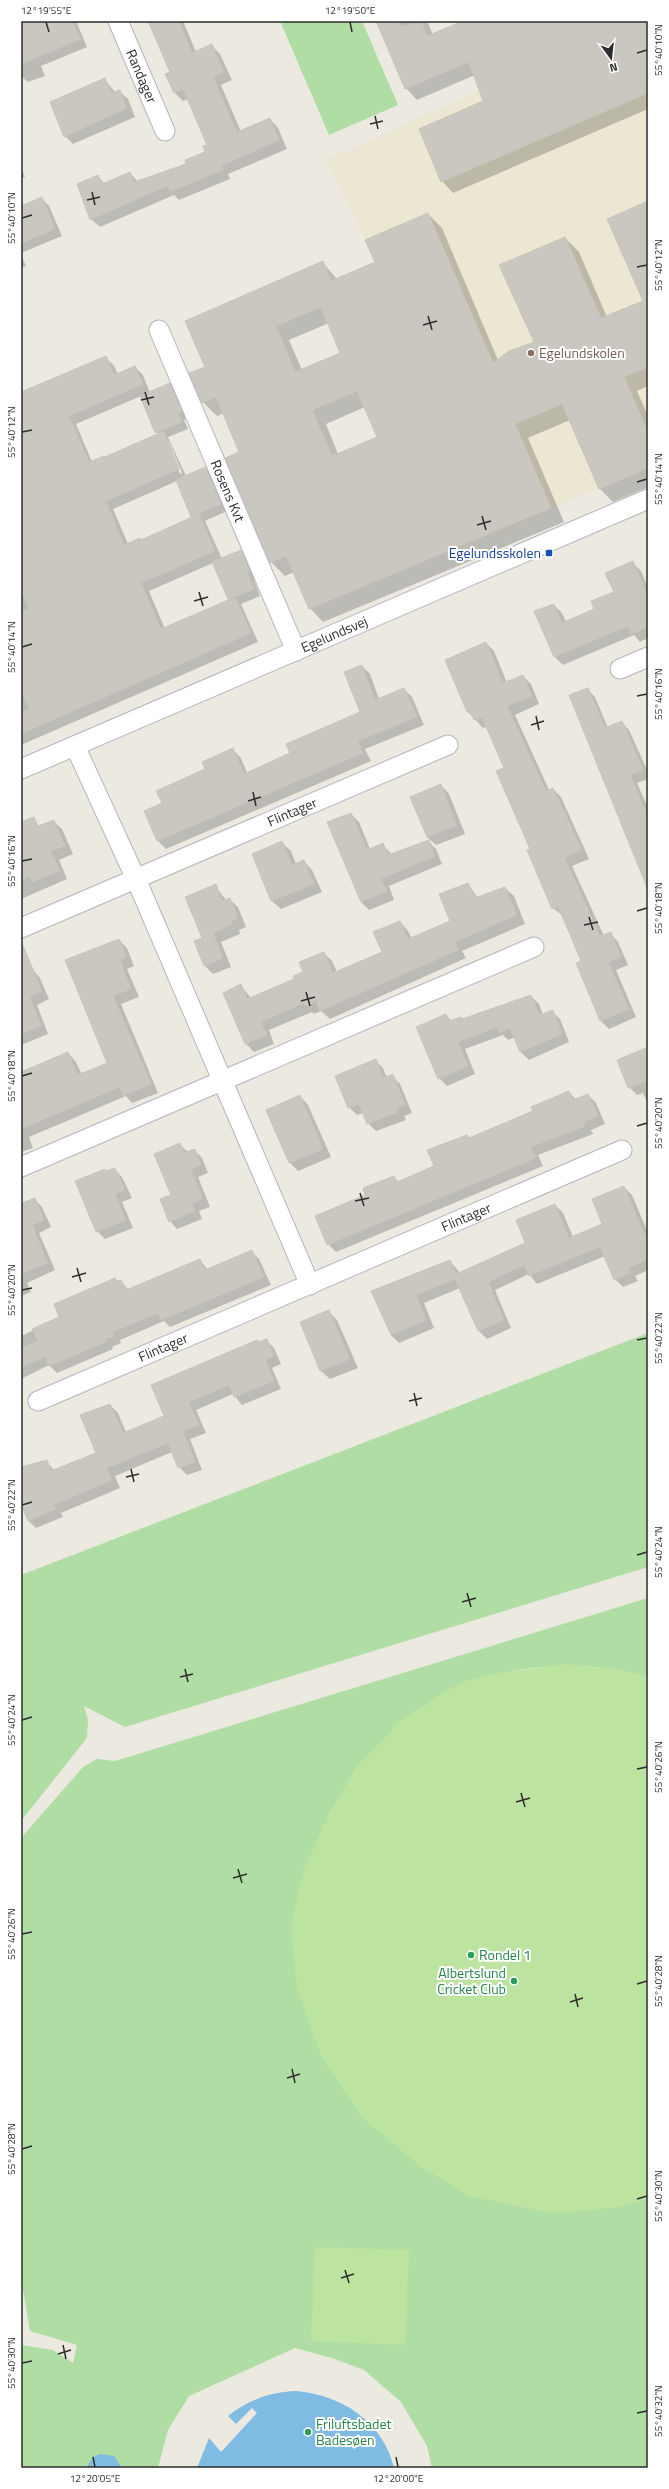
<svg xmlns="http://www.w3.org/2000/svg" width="669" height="2489" font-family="'Titillium Web',sans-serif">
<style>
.education{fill:#ece7d2}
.green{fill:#afdda3}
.pitch{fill:#bde3a0}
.water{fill:#7fbbe3}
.shadow{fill:#0003;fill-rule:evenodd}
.building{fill:#c9c7bf;stroke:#c8c5ba;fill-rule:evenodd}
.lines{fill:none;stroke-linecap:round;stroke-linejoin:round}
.street-casing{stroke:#b4b5bf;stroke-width:21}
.street{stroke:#fff;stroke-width:19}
.ticks{fill:none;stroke:#2d2d2d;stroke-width:1.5}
.education-dot{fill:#8d6e63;stroke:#fff;stroke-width:1.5}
.transit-dot{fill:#1a4fb4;stroke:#fff;stroke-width:1.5}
.leisure-dot{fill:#2e9e5b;stroke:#fff;stroke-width:1.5}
.labels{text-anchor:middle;stroke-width:4;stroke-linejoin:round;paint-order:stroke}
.street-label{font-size:14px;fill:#2d2d2d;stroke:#fff}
.education-label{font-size:14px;fill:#785e54;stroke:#fff;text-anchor:start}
.transit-label{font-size:14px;fill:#164399;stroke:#fff;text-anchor:end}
.leisure-label{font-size:14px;fill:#27864d;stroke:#fff;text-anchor:start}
.neatline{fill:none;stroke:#2d2d2d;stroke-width:1.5}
.ticks-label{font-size:10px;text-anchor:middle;fill:#2d2d2d}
</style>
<rect width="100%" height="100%" fill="#ece9e1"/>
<path class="education" d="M645,21H648V467L492,534L365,240L326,160L479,91Z"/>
<path class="green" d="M280,21H362L398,105L329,135Z
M648,1333V1567L125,1727L84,1706L88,1720L87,1738L21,1821V1575Z
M648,1598V1677C580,1658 525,1665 458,1684L613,2208L648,2198V2468H432L427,2446L401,2402L364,2370L332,2358L295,2348L189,2396L168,2430L158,2468H21V2345L53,2350L73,2363L77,2345L30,2331L21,2278V1838L83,1767L97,1759L115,1761Z"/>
<path class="pitch" d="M565,1664L622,1670L648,1677V2198L613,2208L551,2213L469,2196L417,2164L361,2116L321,2056L297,1987L291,1924L304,1869L329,1813L359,1764L401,1720L458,1684L494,1674Z
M315,2247L409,2250L405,2345L311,2341Z"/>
<path class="water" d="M296,2391C341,2395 383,2421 394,2468H197L209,2438L221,2452L257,2413L252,2408L236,2424L228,2416C249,2400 269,2392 296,2391Z
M100,2454L114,2456L122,2468H86L93,2457Z"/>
<path class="shadow" d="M21,21H76L87,47L41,66L45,76L28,82L21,76Z
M150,21H183L196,52L211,45L220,54L232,80L221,85L241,132L270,119L278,128L287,149L228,174L230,179L179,200L174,195L100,227L91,219L98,177L105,184L130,173L138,182L188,164L206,152L208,146L188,99L183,101L175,93L167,74L172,72Z
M377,21H427L433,35L466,21H648V109L453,193L442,181L484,101L475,75L417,100L406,88Z
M105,80L115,92L119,91L128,99L135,117L73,144L65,136Z
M21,167L25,177L21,178Z
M42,199L49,206L62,236L21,253V207Z
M648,202V386L637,391L648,416V487L613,502L599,488L570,420L528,438L564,522L323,622L310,608L294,572L285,576L271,562L240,452L224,413L217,416L203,402L206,367L322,262L337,279L376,263L428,214L442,228L498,360L535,343L565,238L579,252L607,317L644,301ZM329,323L341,354L302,370L289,340ZM365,407L378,437L338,454L326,424Z
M21,255L26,266L21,268Z
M106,358L114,366L118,374L135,367L143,375L150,393L169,384L177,391L188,418L184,420L188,429L168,437L186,476L205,468L212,475L227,511L205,521L222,559L241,552L248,559L257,579L254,580L260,596L241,604L258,642L21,745V393ZM141,396L159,435L106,458L92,462L76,424ZM166,441H169L182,473L180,474ZM177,481L193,517L141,541L128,544L113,509ZM213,563L230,600L165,629L149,591Z
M632,562L641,571L648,588V638L640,642L634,635L563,665L555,657L535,612L554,605L562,613L566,622L596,610L615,593Z
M486,643L494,651L507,683L523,676L531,684L539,704L515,715L549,790L553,789L561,797L589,859L572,866L604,936L610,933L618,942L628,965L616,970L636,1017L609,1029L601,1021L577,963L583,961L563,916L553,908L505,769L486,727L483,728L468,712L446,660Z
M362,666L370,674L379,699L404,689L412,697L424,725L365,749L371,761L166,849L158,841L146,812L163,804L233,750L241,758L247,773L292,754L362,713Z
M587,689L595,697L608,728L621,722L629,730L648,772V779L637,783L648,808V868Z
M441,785L449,794L465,834L436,845L427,837L411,798Z
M351,814L359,822L370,849L382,844L392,855L428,841L436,849L442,864L389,886L394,900L369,910L361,902Z
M53,821L62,829L73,854L59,860L67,879L21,899V835Z
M282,843L291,851L296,864L304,861L312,870L322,892L281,909L272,901L253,855Z
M468,884L478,898L505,888L514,896L525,924L462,951L466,958L330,1019L321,1011L314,1014L312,1012L269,1030L274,1044L254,1052L246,1044L224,993L241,986L251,998L295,979L324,953L332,961L337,972L383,953L400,922L408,931L412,939L451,922Z
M215,886L226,900L229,899L238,907L246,927L239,930L240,934L221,942L231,967L213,974L205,966L195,942L203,938Z
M119,940L127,948L134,966L127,969L139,997L121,1004L158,1093L132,1103L126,1096L29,1137L33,1148L21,1152V1073L68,1053L76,1062L82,1075L108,1064L67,961Z
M33,970L40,978L49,999L37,1005L48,1034L21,1045V975Z
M531,996L539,1004L543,1015L552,1011L560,1019L569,1042L529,1060L521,1052L515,1037L508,1040L503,1035L465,1049L475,1074L447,1086L439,1078L446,1015L452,1021L463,1020Z
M648,1048V1104L643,1093L637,1095L629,1087Z
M375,1060L383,1068L387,1078L392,1076L400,1084L412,1113L404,1116L406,1120L376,1131L368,1123L363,1113L357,1115L349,1107Z
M569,1092L576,1100L588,1095L596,1103L605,1124L591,1130L593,1134L538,1155L543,1166L336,1252L328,1244L367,1196L394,1177L399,1182L435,1166L470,1139L534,1111Z
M300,1096L308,1105L331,1157L298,1171L290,1163Z
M179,1144L188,1152L194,1150L202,1158L208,1173L198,1177L210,1207L199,1211L202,1219L177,1229L170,1221Z
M114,1169L122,1177L132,1198L122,1202L133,1228L105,1239L97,1231L106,1172Z
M624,1187L632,1195L648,1233V1270L635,1276L638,1281L623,1287L615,1279L605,1256L537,1284L529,1274L495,1290L511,1328L487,1339L479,1331L460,1288L424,1303L434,1328L399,1343L391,1335L372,1291L450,1261L460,1273L527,1244L555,1205L563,1213L573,1237L603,1224Z
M34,1199L42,1207L51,1227L39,1233L55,1270L27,1283L31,1292L21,1296V1205Z
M252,1252L259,1259L271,1285L170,1327L164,1321L120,1340L121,1343L112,1347L113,1349L57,1373L49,1365L21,1379V1336L61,1318L115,1279L118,1282L120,1281L129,1290L200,1260L208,1270Z
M329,1312L337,1320L358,1368L330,1379L321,1371L301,1323Z
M266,1340L274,1348L281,1364L272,1368L281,1389L242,1405L233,1394L196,1410L206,1433L190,1439L202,1470L187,1475L179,1467L172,1452L115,1476L120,1488L61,1513L63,1517L36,1528L28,1520L21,1501V1468L46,1461L55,1471L97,1454L110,1405L118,1413L126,1432L165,1416L258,1343Z"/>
<path class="building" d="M21,21H72L81,39L21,64Z
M148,21H179L192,53L212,44L224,72L213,77L237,132L270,118L279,140L221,166L223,170L170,192L167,186L90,220L77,184L98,175L102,184L130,172L134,182L186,164L185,160L205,152L203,146L207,145L183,89L174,93L165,74L170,72Z
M376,21H398L401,27L421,21L427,36L463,21H648V93L441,182L419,129L483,101L469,62L405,89Z
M105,78L111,93L120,90L127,108L64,137L50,102Z
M42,197L55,229L21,243V206Z
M648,201V367L624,377L648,433V468L599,489L562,404L515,424L551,508L309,609L286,556L270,563L225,458L239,452L216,397L202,403L189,373L205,367L185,321L323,261L331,281L375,262L365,240L428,213L493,363L509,351L534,342L499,265L565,237L601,318L643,301L607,219ZM321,307L340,353L295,372L276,326ZM357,391L377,437L332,456L312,410Z
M106,356L114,375L135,366L143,384L69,416L89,462L104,456L105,457L164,431L179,469L106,501L124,545L140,538L141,540L199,514L215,551L141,583L161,629L235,597L251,633L21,734V712L29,709L21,691V612L29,609L21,591V392Z
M170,383L182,411L178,412L182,422L155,433L140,396Z
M205,467L221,504L191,517L176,480Z
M241,550L250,572L247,573L254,589L228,599L212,562Z
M633,561L648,596V627L631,634L628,626L554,657L534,611L554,604L562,623L594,609L591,601L614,592L605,573Z
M486,642L503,683L523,675L532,696L507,706L546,791L553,788L582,850L565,858L600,936L611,932L621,957L608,962L629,1009L600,1021L576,963L581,961L558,906L552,909L527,850L530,849L496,771L504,768L482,717L474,720L470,711L467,712L445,660Z
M362,665L375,700L404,688L417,717L358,741L363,753L157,841L144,811L162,803L156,791L205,769L202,762L233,748L244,774L290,753L286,744L360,712L344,672Z
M588,688L605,728L622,721L643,770L630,775L648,817V890L569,695Z
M441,784L457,826L427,837L410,797Z
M351,813L367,850L383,843L388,855L429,840L435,856L381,879L387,892L361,902L327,822Z
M34,817L38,826L54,820L65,846L51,851L60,871L32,882L30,877L21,880V822Z
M282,841L292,865L304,860L314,884L271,901L252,854Z
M468,883L475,898L505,887L517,915L455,942L458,950L320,1011L316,1001L305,1006L304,1003L261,1022L267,1035L245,1044L223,993L241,984L247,999L294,979L293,976L303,972L299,962L324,952L333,973L382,952L373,932L400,921L408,939L450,921L439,894Z
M216,884L222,901L230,898L238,918L231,922L232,925L213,933L223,958L204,966L194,941L202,938L185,897Z
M119,939L127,957L120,960L131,989L113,996L151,1084L123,1096L120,1087L21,1129V1072L68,1052L78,1075L107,1063L65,960Z
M21,941L42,991L30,997L41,1026L21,1034Z
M531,995L539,1015L553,1010L562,1034L520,1052L510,1028L499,1033L497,1027L458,1042L468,1066L438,1079L416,1027L446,1014L449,1021L461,1017L462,1019Z
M648,1047V1081L628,1088L617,1060Z
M376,1059L383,1078L393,1074L405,1105L397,1108L398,1112L367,1124L359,1104L348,1108L335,1076Z
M569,1091L573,1100L588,1094L598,1116L584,1122L585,1126L531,1147L536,1158L327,1245L315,1216L365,1195L363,1188L394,1176L397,1182L434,1166L427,1150L467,1135L469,1138L533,1111L531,1107Z
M300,1095L323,1149L289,1163L266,1110Z
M180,1143L184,1153L195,1149L201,1165L191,1169L203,1199L192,1203L195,1211L169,1222L160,1199L171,1195L154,1154Z
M115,1168L125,1190L115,1194L126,1220L96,1232L75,1181L105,1169V1171Z
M624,1186L648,1242V1259L628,1268L630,1273L614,1280L600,1247L529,1276L524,1265L488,1282L504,1320L478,1331L455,1279L416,1295L426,1320L391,1335L371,1291L450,1260L456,1274L525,1243L516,1220L555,1204L569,1238L602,1224L592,1199Z
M35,1198L44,1220L32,1225L48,1263L21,1274V1201L22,1203Z
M252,1250L264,1277L161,1320L158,1313L113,1332L114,1336L105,1339L106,1342L49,1366L45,1357L21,1367V1348L38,1341L32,1329L59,1317L54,1304L115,1278L117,1281L121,1280L126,1290L200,1259L205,1270Z
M329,1310L350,1359L320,1371L300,1322Z
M267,1339L274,1356L265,1360L274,1381L234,1397L229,1385L189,1402L199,1425L183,1431L195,1462L178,1468L168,1443L107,1468L112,1480L54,1505L56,1509L28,1521L21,1504V1467L47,1460L51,1471L96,1453L80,1415L110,1404L123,1433L164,1416L151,1385L257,1340L258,1342Z"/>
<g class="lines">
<g class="street-casing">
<g id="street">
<path id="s1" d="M118,21L165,131"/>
<path id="s2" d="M159,330L296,651"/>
<path d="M620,669L648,657"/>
<path d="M75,746L136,879L310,1285"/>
<path id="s3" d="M21,769L648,499"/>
<path id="s4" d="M21,928L448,745"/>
<path d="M21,1167L534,947"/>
<path id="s5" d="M38,1401L622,1150"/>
</g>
</g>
<use href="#street" class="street"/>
</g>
<path class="ticks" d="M46,22L49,32M350,22L352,32M637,53L647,50M375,116L378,129M370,124L383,121M92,192L95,205M87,200L100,197M22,218L32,215M637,267L647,265M428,316L432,330M423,325L437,321M145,392L149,405M141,400L154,397M22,432L32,430M637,482L647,479M482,516L486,530M477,525L491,521M199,592L203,606M194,601L208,597M22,647L32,644M637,696L647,694M536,716L539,730M531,725L544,721M253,792L256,806M248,801L261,797M22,861L32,859M637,911L647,908M589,917L593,930M584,925L598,922M306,992L310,1006M301,1001L315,997M22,1076L32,1073M637,1126L647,1123M360,1193L364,1206M355,1201L369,1198M77,1268L81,1282M72,1277L86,1273M22,1290L32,1288M637,1340L647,1338M414,1393L417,1406M409,1401L422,1398M131,1469L134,1482M126,1477L139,1474M22,1505L32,1502M637,1555L647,1552M467,1593L471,1607M462,1602L476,1598M185,1669L188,1682M180,1677L193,1674M22,1720L32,1717M637,1769L647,1767M521,1793L525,1807M516,1802L530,1798M238,1869L242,1883M233,1878L247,1874M22,1934L32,1932M637,1984L647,1981M575,1994L578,2007M570,2002L583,1998M292,2069L295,2083M287,2078L300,2074M22,2149L32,2146M637,2199L647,2196M345,2270L349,2283M341,2278L354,2274M63,2345L66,2359M58,2354L71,2350M22,2363L32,2361M637,2413L647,2411M93,2457L95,2467M396,2457L398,2467"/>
<circle class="education-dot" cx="531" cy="353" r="4"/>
<rect class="transit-dot" x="545" y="549" width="8" height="8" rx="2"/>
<g class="leisure-dot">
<circle cx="471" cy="1955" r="4"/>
<circle cx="514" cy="1981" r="4"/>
<circle cx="308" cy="2432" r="4"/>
</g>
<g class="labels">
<g class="street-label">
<text dy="5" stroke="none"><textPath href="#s1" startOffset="60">Randager</textPath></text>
<text dy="5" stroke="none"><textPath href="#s2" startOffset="175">Rosens Kvt</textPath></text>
<text dy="5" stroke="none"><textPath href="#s3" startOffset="341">Egelundsvej</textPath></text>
<text dy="5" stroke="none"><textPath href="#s4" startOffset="295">Flintager</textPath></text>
<text dy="5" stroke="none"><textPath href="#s5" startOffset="466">Flintager</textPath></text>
<text dy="5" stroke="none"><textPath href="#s5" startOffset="136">Flintager</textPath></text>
</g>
<g class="education-label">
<text x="539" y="358">Egelundskolen</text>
</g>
<g class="transit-label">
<text x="541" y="558">Egelundsskolen</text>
</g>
<g class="leisure-label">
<text x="479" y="1960">Rondel 1</text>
<text x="506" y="1978" text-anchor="end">Albertslund<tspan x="506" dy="16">Cricket Club</tspan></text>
<text x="316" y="2429">Friluftsbadet<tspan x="316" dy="16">Badesøen</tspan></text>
</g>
</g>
<rect width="669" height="2489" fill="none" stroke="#ffffff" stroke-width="44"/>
<g transform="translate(611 58) rotate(165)" stroke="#ffffff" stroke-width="3" paint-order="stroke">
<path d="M0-3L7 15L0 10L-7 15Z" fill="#2d2d2d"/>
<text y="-6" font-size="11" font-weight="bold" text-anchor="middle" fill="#2d2d2d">N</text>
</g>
<rect x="22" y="22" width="625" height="2445" class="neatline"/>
<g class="ticks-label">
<text x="46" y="14">12°19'55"E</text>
<text x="350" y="14">12°19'50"E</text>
<text transform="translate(658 50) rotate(-90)" y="4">55°40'10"N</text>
<text transform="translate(11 218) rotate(-90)" y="4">55°40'10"N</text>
<text transform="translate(658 265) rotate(-90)" y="4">55°40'12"N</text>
<text transform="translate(11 432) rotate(-90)" y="4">55°40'12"N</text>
<text transform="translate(658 479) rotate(-90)" y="4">55°40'14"N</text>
<text transform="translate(11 647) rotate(-90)" y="4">55°40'14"N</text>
<text transform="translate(658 694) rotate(-90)" y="4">55°40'16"N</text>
<text transform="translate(11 861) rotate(-90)" y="4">55°40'16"N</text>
<text transform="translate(658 908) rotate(-90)" y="4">55°40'18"N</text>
<text transform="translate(11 1076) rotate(-90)" y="4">55°40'18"N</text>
<text transform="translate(658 1123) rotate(-90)" y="4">55°40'20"N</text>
<text transform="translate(11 1290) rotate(-90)" y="4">55°40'20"N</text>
<text transform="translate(658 1338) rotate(-90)" y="4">55°40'22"N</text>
<text transform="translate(11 1505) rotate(-90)" y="4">55°40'22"N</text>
<text transform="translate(658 1552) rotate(-90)" y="4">55°40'24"N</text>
<text transform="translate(11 1720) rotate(-90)" y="4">55°40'24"N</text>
<text transform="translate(658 1767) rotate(-90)" y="4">55°40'26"N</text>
<text transform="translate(11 1934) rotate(-90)" y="4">55°40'26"N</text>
<text transform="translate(658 1981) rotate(-90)" y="4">55°40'28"N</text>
<text transform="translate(11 2149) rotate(-90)" y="4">55°40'28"N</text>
<text transform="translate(658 2196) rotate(-90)" y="4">55°40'30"N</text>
<text transform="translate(11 2363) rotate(-90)" y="4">55°40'30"N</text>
<text transform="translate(658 2411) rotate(-90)" y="4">55°40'32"N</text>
<text x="95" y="2482">12°20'05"E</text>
<text x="398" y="2482">12°20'00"E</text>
</g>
</svg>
